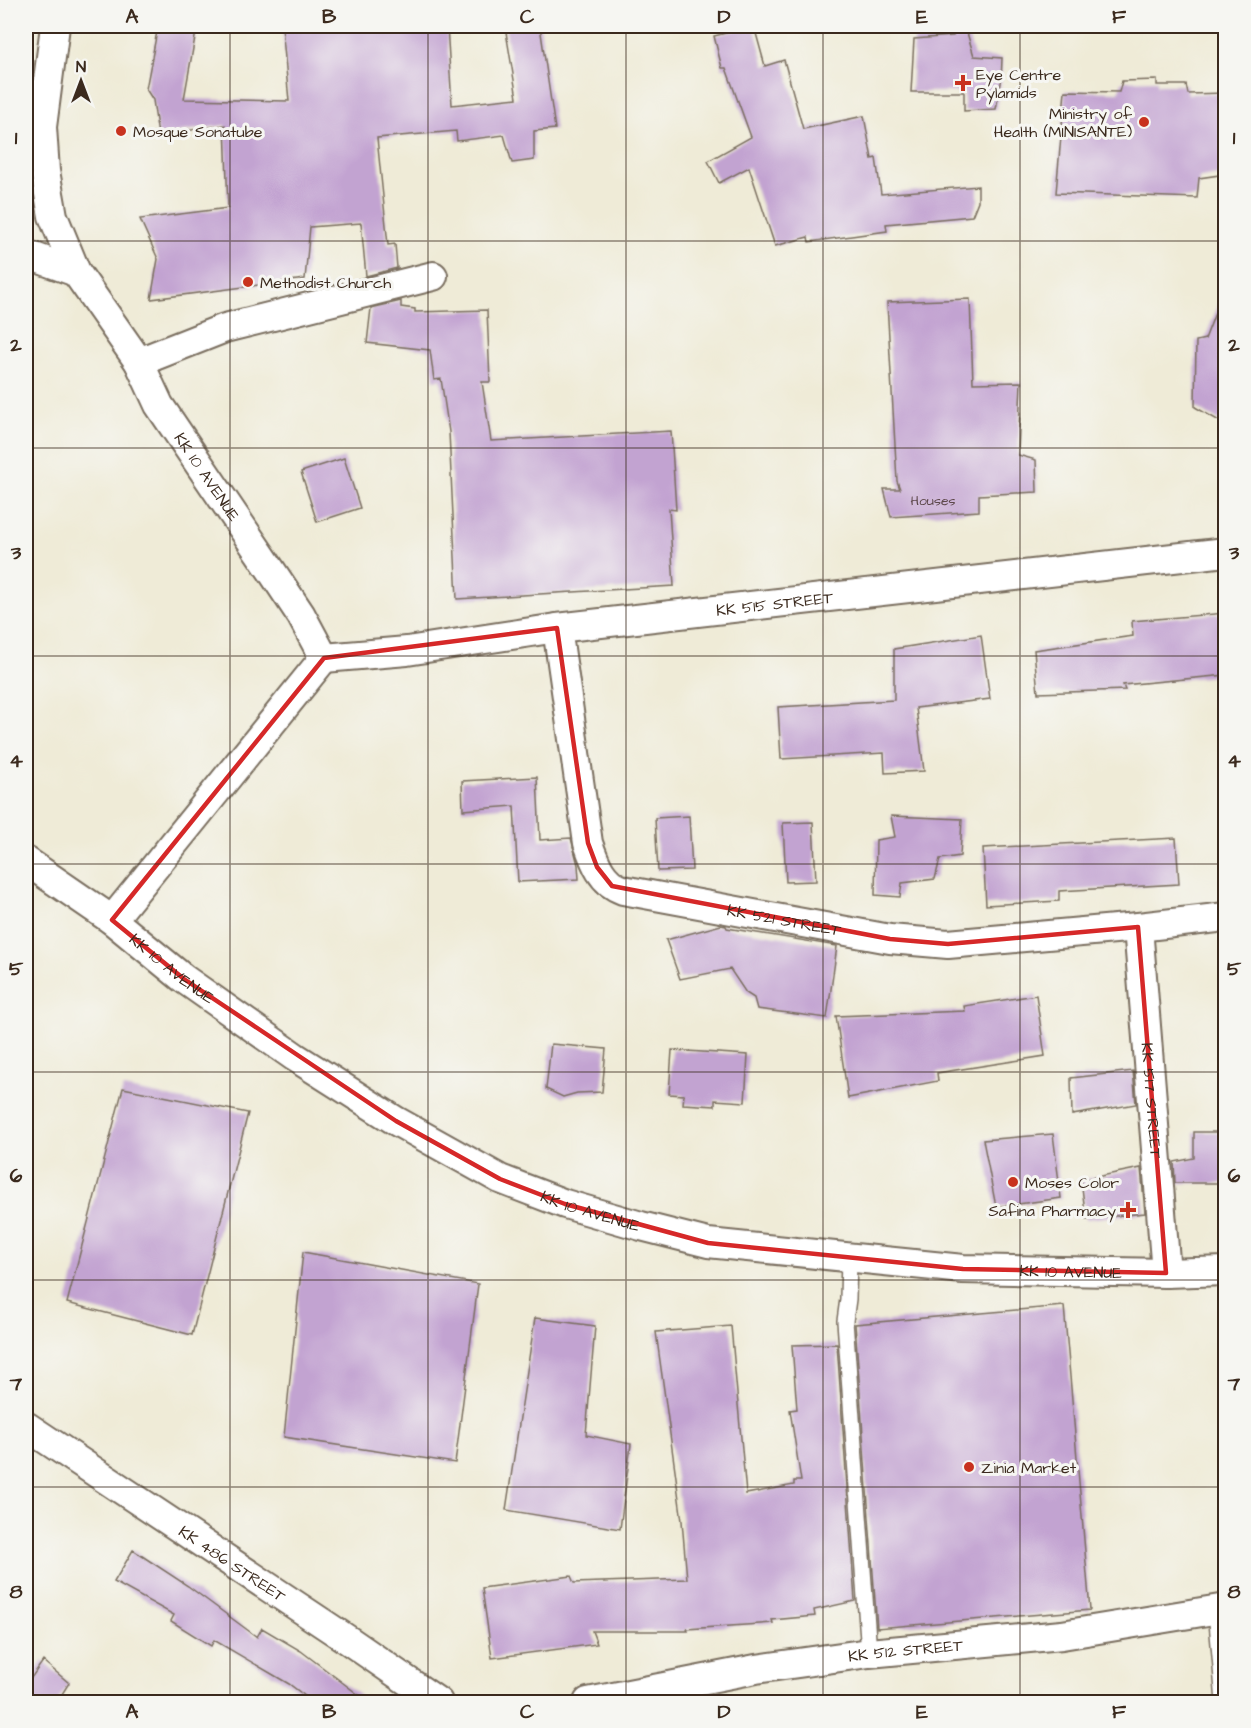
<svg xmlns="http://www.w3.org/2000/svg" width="1251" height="1728" font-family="'Architects Daughter',sans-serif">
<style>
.building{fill:#c2a3d1}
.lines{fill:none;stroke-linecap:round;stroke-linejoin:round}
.lane-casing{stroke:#7a6e5f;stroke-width:18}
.street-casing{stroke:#7a6e5f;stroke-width:32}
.lane{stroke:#fff;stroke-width:15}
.street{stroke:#fff;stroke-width:28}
.marked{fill:none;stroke:#d62828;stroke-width:4.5;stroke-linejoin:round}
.grid{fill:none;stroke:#3b2a1e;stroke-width:1.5;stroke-opacity:0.55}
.poi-dot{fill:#c8321e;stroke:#f6f6f2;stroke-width:2}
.labels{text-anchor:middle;stroke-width:6;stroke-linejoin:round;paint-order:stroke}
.number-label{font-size:14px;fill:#5d484b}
.poi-label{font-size:16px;fill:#3b2a1e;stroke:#f6f6f2;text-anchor:start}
.street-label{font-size:16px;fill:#3b2a1e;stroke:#f6f6f2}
.neatline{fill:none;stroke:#3b2a1e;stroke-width:2}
.grid-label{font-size:20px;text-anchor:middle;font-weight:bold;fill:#3b2a1e}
</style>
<rect width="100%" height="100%" fill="#f6f6f2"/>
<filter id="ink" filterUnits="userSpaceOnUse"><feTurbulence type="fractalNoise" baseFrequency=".0167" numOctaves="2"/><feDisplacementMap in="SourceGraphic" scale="12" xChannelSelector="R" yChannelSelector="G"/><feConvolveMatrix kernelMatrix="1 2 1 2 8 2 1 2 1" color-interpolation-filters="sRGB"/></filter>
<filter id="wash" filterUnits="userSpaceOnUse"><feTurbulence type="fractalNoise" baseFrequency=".008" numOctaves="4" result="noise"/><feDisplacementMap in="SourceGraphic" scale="24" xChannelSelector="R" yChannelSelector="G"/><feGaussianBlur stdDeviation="1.35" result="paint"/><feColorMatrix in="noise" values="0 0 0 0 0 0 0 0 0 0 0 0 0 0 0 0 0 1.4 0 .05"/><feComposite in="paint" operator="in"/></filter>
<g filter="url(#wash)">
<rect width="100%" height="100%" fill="#efebd7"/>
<g id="blocks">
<path class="building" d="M158,26H197L184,99L289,101L282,26H447L452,105L517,98L505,26H540L555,129L534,131V160L512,163L504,135L457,141L456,131L377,138L388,245L395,244L397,268L366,276L361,223L310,227L305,279L151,299L158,259L140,219L228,208L225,125L158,135L153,100L146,89Z
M754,26L765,66L784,60L803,129L864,116L872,159L876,158L881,194L978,186V201L972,216L886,224L887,231L809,242L808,237L775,246L749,167L719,183L708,161L751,137L726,68H722L714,36Z
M960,26H965L974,56L1002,58L1001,83L996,109L964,111V92H911L914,39L953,36Z
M1157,80V85H1186L1188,94L1226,93V174L1199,178L1197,198L1056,193L1065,91L1119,92L1122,81Z
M1224,290H1226V425L1195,407L1196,341L1205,339Z
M970,299L973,383L1021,382L1018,455L1036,460L1037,492L979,495V511L891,517L884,489H900L897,481L887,302Z
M401,301V307L415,309V312L487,310L490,382H482L491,441L671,431L676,510L669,509L674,586L457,599L449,432L441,379L434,380L430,350L367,343L371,308Z
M344,458L360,508L317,522L301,472Z
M1226,613V675L1123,685L1125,690L1038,693L1034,650L1133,636L1132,621Z
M981,635L990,699L916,708L924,771L885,773L884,753L781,759L778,707L894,700V649Z
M537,777L540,840L571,838L578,865L579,879L518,882L514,806L463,810L462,781Z
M689,816L692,870L658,871L655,818Z
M891,816L962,819L960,856L940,859L935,879L902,883L900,897L875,895L876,840L895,837Z
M813,822L816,881L786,882L783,823Z
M1176,838L1179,884L1059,891V901L986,905L983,848Z
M721,925L726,926L727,928L837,946L827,1018L757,1009L754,998L746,993L730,969L680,979L666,940Z
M1036,995L1045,1056L937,1073L938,1081L848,1098L836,1016L965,1011L964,1006Z
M551,1044L606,1049L602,1092L577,1093L563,1097L546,1089Z
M672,1050L748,1055L745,1102L715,1100V1106L683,1104L684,1095L669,1094Z
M1133,1071L1136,1104L1072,1115L1071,1078Z
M123,1088L248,1113L192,1335L67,1303Z
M1194,1132H1226V1183H1175L1174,1162L1194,1158Z
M1053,1134L1061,1198L996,1207L983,1140Z
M1141,1168L1145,1213L1086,1219L1081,1180Z
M303,1252L478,1284L455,1463L284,1437Z
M1064,1306L1090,1610L877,1628L855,1324Z
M535,1318L595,1326L586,1435L631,1444L620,1529L506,1510Z
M731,1326L746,1494L794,1485V1481H801L790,1410L797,1409L792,1345L837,1344L855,1601L814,1610L815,1616L772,1620L773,1623L687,1629L688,1631H592L597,1644L492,1658L482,1588L571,1576L574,1583L687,1579L682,1521L656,1332Z
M133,1550L188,1586L257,1637L262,1628L301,1651L368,1702H313L289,1684L214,1640L211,1646L171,1621L174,1615L114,1582Z
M43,1661L69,1683L57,1702H34L26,1695V1685Z"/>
</g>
</g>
<g filter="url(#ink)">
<use href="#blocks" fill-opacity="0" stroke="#7a6e5f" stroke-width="1.5"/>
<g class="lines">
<g class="lane-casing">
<path id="lane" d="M849,1257L848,1299L845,1321L869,1653
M1216,1610L1224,1702"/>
</g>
<g class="street-casing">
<g id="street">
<path id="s1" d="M55,26L42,127L45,171L53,216L76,272L139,362L159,405L271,570L301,615L324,658L112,920L184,979L295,1057L396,1121L500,1179L565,1204L641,1226L708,1243L963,1269L1166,1273L1226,1271"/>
<path d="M26,254L76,272"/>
<path d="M139,362L225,328L433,276"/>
<path id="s2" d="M557,628L588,843C595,863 602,883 623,890L890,939L948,944L1138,927L1226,917"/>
<path id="s3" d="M324,658L407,651L557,628L1226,552"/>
<path d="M26,861L112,920"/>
<path id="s4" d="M1138,927L1166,1273"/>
<path id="s5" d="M26,1426L351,1642L438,1702"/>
<path id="s6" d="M588,1702L756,1669L869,1653L1062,1635L1226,1608"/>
</g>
</g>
<use href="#lane" class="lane"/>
<use href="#street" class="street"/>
</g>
</g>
<path class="marked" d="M557,628L588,843L597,867L612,886L890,939L948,944L1138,927L1166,1273L963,1269L708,1243L565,1204L500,1179L396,1121L184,979L112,920L324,658Z"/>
<path class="grid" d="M230,26V1702M428,26V1702M626,26V1702M823,26V1702M1020,26V1702M26,241H1226M26,448H1226M26,656H1226M26,864H1226M26,1072H1226M26,1280H1226M26,1487H1226"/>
<g class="poi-dot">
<path d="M960 74h6v6h6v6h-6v6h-6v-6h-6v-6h6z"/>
<circle cx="1144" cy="122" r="6"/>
<circle cx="121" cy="131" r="6"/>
<circle cx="248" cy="282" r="6"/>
<circle cx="1013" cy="1182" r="6"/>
<path d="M1125 1201h6v6h6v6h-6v6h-6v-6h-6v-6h6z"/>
<circle cx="969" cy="1467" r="6"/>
</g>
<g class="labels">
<g class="number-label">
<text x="933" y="505">Houses</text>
</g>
<g class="poi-label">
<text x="976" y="80">Eye Centre<tspan x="976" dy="18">Pylamids</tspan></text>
<text x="1132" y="119" text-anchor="end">Ministry of<tspan x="1132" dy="18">Health (MINISANTE)</tspan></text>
<text x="133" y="137">Mosque Sonatube</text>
<text x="260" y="288">Methodist Church</text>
<text x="1025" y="1188">Moses Color</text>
<text x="1116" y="1216" text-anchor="end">Safina Pharmacy</text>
<text x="981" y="1473">Zinia Market</text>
</g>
<g class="street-label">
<text dy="6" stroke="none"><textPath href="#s1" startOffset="496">KK 10 AVENUE</textPath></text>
<text dy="6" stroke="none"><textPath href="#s3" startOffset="454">KK 515 STREET</textPath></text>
<text dy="6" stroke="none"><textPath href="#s2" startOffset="442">KK 521 STREET</textPath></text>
<text dy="6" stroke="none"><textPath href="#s1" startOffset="1126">KK 10 AVENUE</textPath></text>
<text dy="6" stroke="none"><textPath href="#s4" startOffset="174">KK 517 STREET</textPath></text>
<text dy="6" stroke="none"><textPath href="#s1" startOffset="1612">KK 10 AVENUE</textPath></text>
<text dy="6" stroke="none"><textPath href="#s1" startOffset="2098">KK 10 AVENUE</textPath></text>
<text dy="6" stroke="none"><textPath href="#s5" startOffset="248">KK 486 STREET</textPath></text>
<text dy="6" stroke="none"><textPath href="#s6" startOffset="322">KK 512 STREET</textPath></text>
</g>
</g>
<rect width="1251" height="1728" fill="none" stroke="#f6f6f2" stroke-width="66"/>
<g transform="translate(81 81)" stroke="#f6f6f2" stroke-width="4.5" paint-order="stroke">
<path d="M0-4.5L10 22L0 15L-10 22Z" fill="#3b2a1e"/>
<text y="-9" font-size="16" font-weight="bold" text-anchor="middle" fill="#3b2a1e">N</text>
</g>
<rect x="33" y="33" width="1185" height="1662" class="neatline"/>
<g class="grid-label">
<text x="132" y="23">A</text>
<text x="329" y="23">B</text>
<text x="527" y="23">C</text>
<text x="724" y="23">D</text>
<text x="922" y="23">E</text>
<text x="1119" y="23">F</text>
<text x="16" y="144">1</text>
<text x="1234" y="144">1</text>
<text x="16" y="351">2</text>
<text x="1234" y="351">2</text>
<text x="16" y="559">3</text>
<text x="1234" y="559">3</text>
<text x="16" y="767">4</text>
<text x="1234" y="767">4</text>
<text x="16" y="975">5</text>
<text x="1234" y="975">5</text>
<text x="16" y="1182">6</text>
<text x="1234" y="1182">6</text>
<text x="16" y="1390">7</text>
<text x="1234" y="1390">7</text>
<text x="16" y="1598">8</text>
<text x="1234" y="1598">8</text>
<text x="132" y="1718">A</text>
<text x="329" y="1718">B</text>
<text x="527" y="1718">C</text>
<text x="724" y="1718">D</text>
<text x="922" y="1718">E</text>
<text x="1119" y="1718">F</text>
</g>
</svg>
